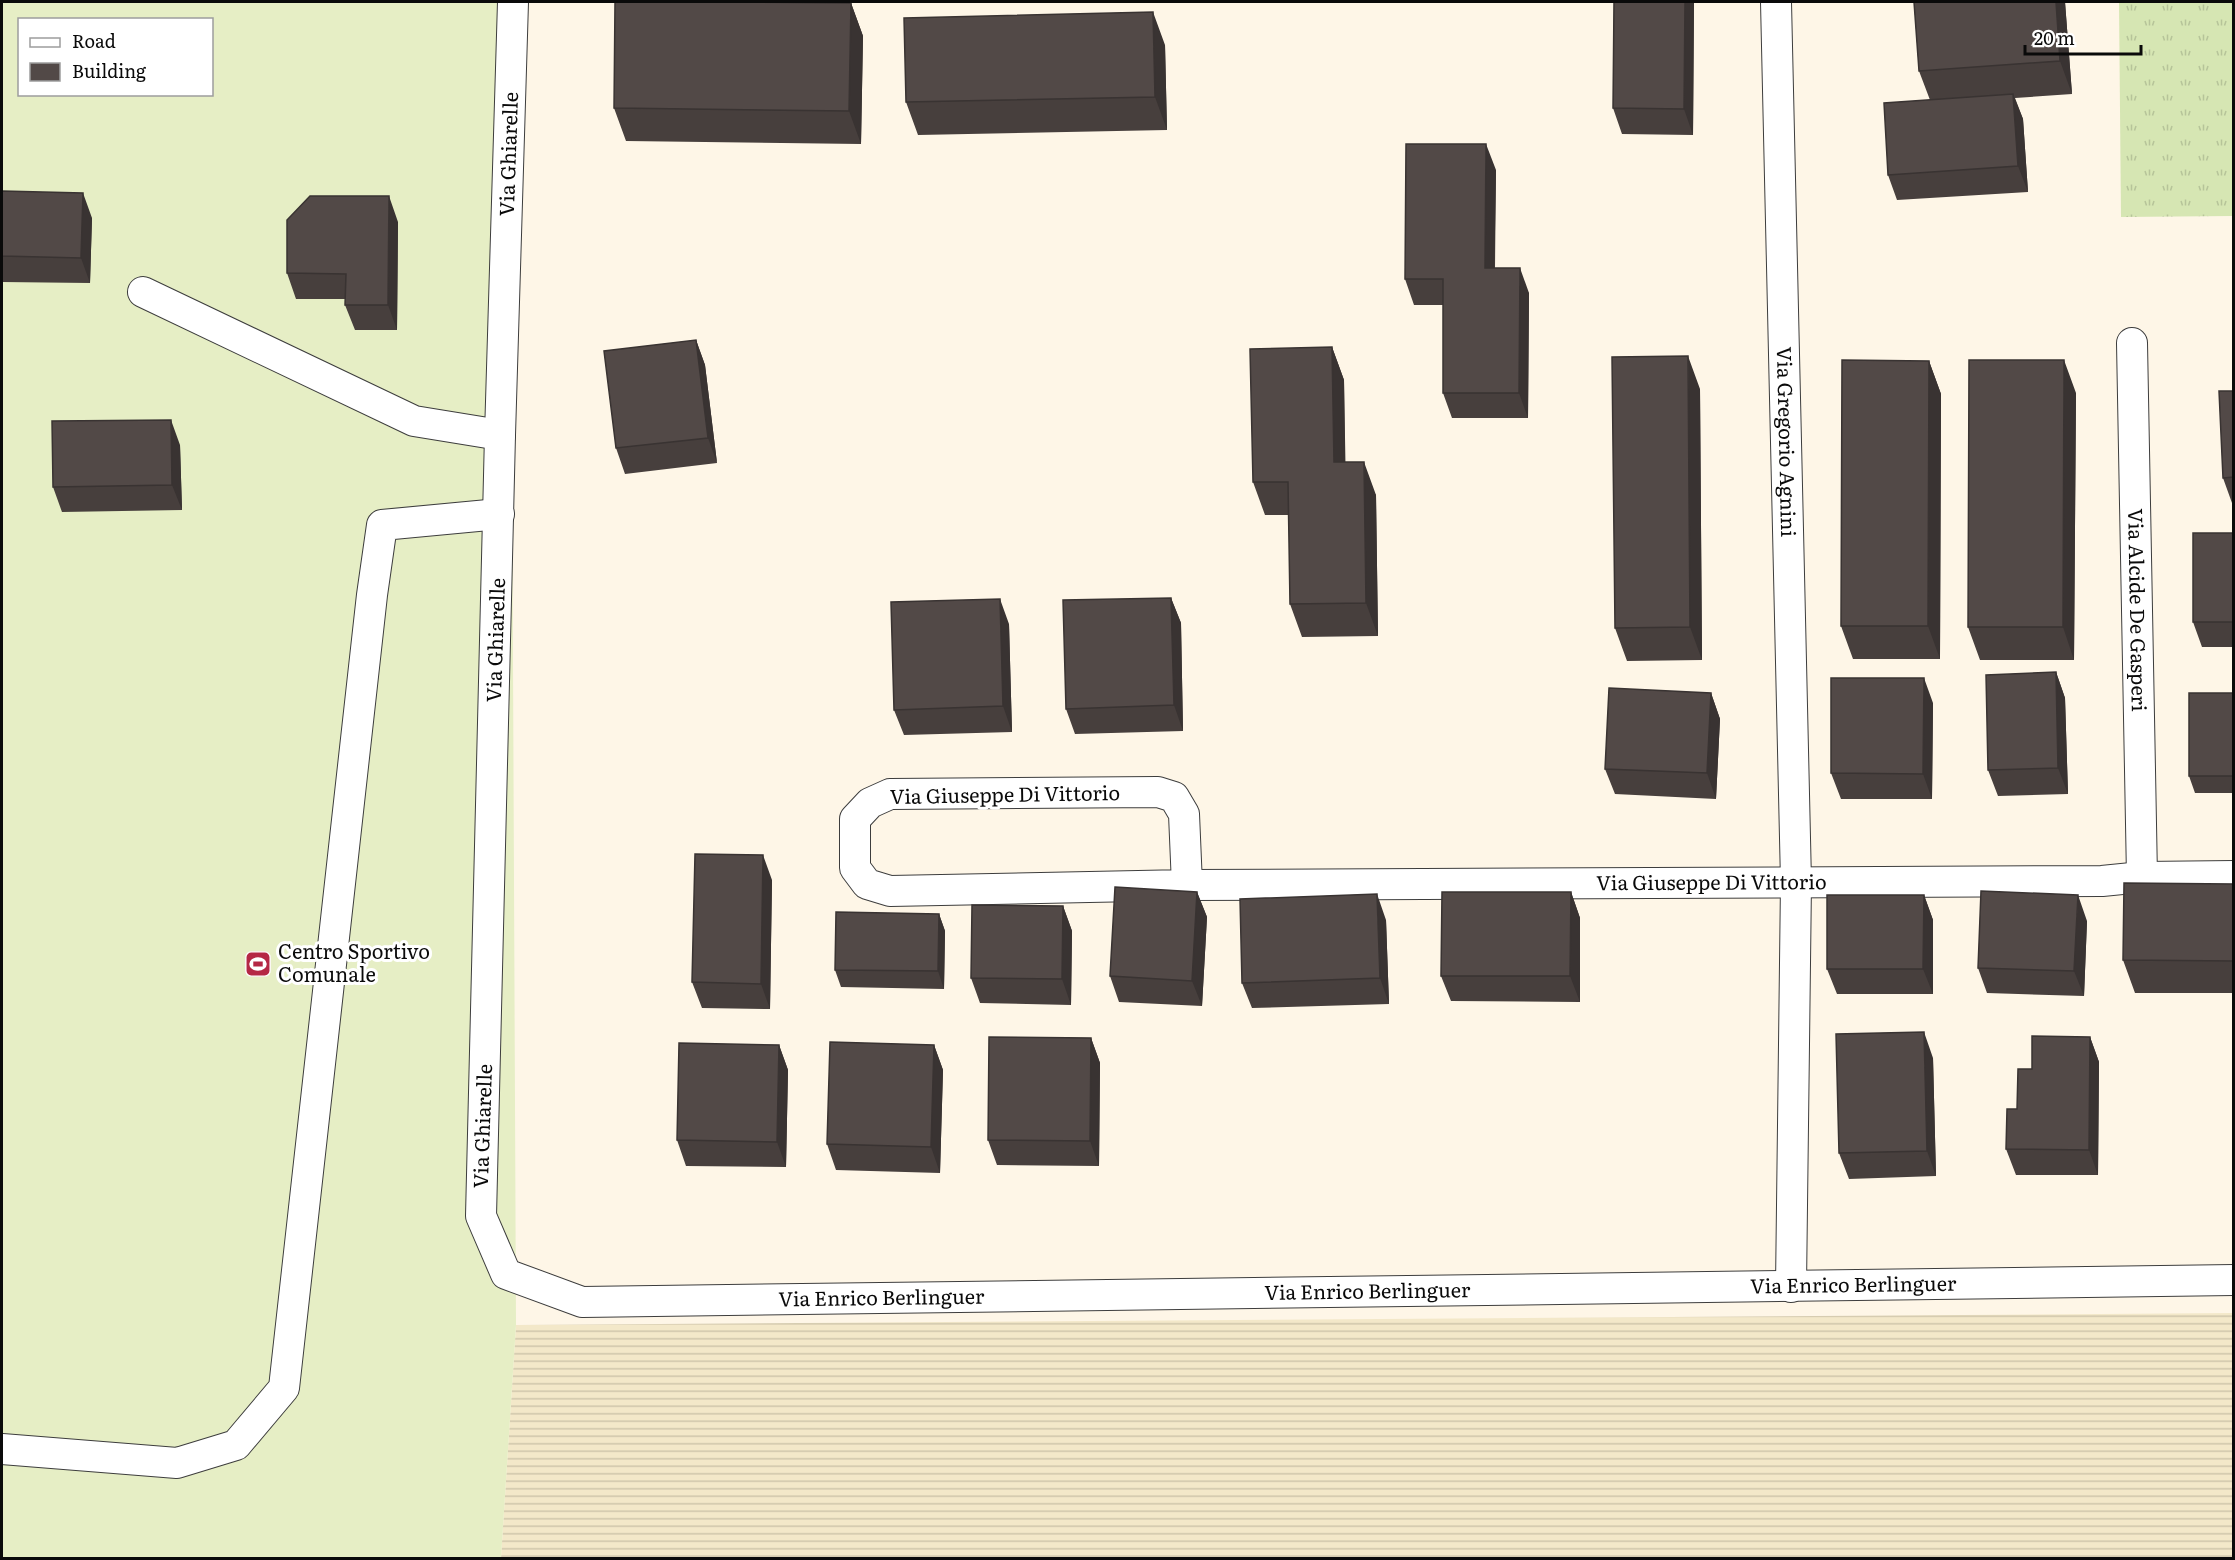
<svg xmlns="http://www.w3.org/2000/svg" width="2235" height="1560" font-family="Literata,serif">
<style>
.farmland{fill:url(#farmland-rules)}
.grass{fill:url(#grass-tufts)}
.pitch{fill:#e6eec5;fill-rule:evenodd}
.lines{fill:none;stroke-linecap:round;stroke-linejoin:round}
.street-casing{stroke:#3d3d3d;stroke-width:32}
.street{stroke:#fff;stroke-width:30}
.wall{fill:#473f3d}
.shaded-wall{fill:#393332}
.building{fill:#524947;stroke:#393332;stroke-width:1.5}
.labels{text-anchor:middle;stroke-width:6;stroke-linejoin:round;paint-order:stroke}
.street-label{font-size:20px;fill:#0a0a0a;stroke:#fff}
.poi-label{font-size:20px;fill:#0a0a0a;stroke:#fff;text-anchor:start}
</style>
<defs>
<pattern id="farmland-rules" width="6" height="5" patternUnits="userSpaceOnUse" patternTransform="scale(1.5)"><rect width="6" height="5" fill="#f3e8c9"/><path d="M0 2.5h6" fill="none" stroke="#cfc6ab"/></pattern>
<pattern id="grass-tufts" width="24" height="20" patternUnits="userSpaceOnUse" patternTransform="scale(1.5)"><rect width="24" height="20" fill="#d6e6b3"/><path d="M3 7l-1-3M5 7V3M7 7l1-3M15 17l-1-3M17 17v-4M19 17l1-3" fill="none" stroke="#b6c499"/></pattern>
</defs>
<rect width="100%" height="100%" fill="#fef6e7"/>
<path class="farmland" d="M2233,1313V1558H501L516,1325Z"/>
<path class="grass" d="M2119,2H2233V216L2121,217Z"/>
<path class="pitch" d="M2,2H504L511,218L516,1325L501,1558H2ZM20,20H212V94H20Z"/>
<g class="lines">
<g class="street-casing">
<g id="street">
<path id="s1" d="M513,2L500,435L481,1216L506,1274L582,1302L2234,1280"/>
<path id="s2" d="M1776,2L1796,882L1791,1287"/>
<path d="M143,292L414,421L500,435"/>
<path id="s3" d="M2132,343L2142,877"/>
<path id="s4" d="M1187,885L1184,814L1174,797L1158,792L890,794L870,803L855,819V868L867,884L890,891L1187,885L2102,881L2142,877L2234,876"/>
<path d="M2,1449L177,1463L236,1445L284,1388L372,595L382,525L499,514"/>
</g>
</g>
<use href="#street" class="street"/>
</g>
<path class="wall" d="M1283,2H1346L1283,3Z
M1614,2H1694L1693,135L1622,134L1613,108Z
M1914,2H2065L2072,94L2015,98L2023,119L2028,192L1897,200L1888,175L1930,100L1919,71Z
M851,3L863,36L861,144L626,141L614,108Z
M1165,45L1167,130L918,135L906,102Z
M1496,170L1495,268L1529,293L1528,418H1452L1443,393V305H1414L1405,279Z
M2,191L92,218L90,283L2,282Z
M398,222L397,330H355L345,305L346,299H296L287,273Z
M696,340L705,365L717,463L625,474L616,448Z
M1332,347L1344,380L1345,462L1376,495L1378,636L1302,637L1290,604L1289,515H1265L1253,482Z
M1929,361L1941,394L1940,659H1853L1841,626Z
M1700,389L1702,660L1627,661L1615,628Z
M2234,391V503H2232L2223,478Z
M2076,393L2074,660H1980L1968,627Z
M180,445L182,510L62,512L53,487Z
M2234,533V647H2202L2193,622Z
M1171,598L1181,623L1183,731L1075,734L1066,709Z
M1009,624L1012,732L904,735L894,710Z
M2056,672L2065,698L2068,794L1998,796L1988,770Z
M1711,693L1720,719L1716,799L1615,794L1605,769Z
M2234,693V793H2195L2189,776Z
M1933,703L1932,799H1841L1831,773Z
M772,880L770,1009L702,1008L692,982Z
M2234,884V993H2135L2123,960Z
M1197,892L1207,917L1202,1006L1119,1002L1110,976Z
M1571,892L1580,918V1002L1451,1001L1441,976Z
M1924,895L1933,920V994H1837L1827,969Z
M1063,906L1072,931L1071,1005L980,1003L971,978Z
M939,914L945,931L944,989L841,987L835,970Z
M1386,920L1389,1004L1252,1008L1242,983Z
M2087,921L2084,996L1987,993L1978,968Z
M2090,1037L2099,1062L2098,1175H2016L2006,1149L2017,1109L2032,1069Z
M1091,1038L1100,1063L1099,1166L997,1165L988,1140Z
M779,1045L788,1070L786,1167L686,1166L677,1140Z
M934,1045L943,1070L940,1173L836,1170L827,1144Z
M1933,1058L1936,1176L1849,1179L1839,1153Z"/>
<path class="shaded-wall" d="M1685,2H1694L1693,135L1684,109Z
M2056,2H2065L2072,94L2060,61Z
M851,3L863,36L861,144L849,111Z
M1153,12L1165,45L1167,130L1155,97Z
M2013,94L2023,119L2028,192L2018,166Z
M1486,144L1496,170L1494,293L1485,268Z
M83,193L92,218L90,283L81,258Z
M389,196L398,222L397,330L388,305Z
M1520,268L1529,293L1528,418L1519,393Z
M696,340L705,365L717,463L708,438Z
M1332,347L1344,380L1346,495L1334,462Z
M1688,356L1700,389L1702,660L1690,627Z
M2064,360L2076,393L2074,660L2063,627Z
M1929,361L1941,394L1940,659L1928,626Z
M171,420L180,445L182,510L172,485Z
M1364,462L1376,495L1378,636L1366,603Z
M1171,598L1181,623L1183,731L1174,705Z
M1000,599L1009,624L1012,732L1003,706Z
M2056,672L2065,698L2068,794L2058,768Z
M1924,678L1933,703L1932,799L1923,774Z
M1711,693L1720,719L1716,799L1707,773Z
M763,855L772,880L770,1009L761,984Z
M1197,892L1207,917L1202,1006L1192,981Z
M1571,892L1580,918V1002L1570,976Z
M1377,894L1386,920L1389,1004L1380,978Z
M1924,895L1933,920V994L1923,969Z
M2078,895L2087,921L2084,996L2074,971Z
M1063,906L1072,931L1071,1005L1062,979Z
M939,914L945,931L944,989L938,971Z
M1924,1032L1933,1058L1936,1176L1927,1151Z
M2090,1037L2099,1062L2098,1175L2089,1150Z
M1091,1038L1100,1063L1099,1166L1090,1141Z
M779,1045L788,1070L786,1167L777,1142Z
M934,1045L943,1070L940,1173L931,1147Z"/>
<path class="building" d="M615,2H744L851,3L849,111L614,108Z
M1614,2H1685L1684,109L1613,108Z
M1914,2H2056L2060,61L1919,71Z
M1153,12L1155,97L906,102L904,18Z
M2013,94L2018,166L1888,175L1884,103Z
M1406,144H1486L1485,268H1520L1519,393H1443V279H1405Z
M2,191L83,193L81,258L2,256Z
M310,196H389L388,305H345L346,274L287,273V220Z
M696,340L708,438L616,448L604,351Z
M1332,347L1334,462H1364L1366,603L1290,604L1288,482H1253L1250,349Z
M1688,356L1690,627L1615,628L1612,357Z
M1842,360L1929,361L1928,626H1841Z
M1969,360H2064L2063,627H1968Z
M2219,391H2234V477L2223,478Z
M171,420L172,485L53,487L52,421Z
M2193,533H2234V622H2193Z
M1171,598L1174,705L1066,709L1063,600Z
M1000,599L1003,706L894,710L891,602Z
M2056,672L2058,768L1988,770L1986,675Z
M1831,678H1924L1923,774L1831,773Z
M1609,688L1711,693L1707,773L1605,769Z
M2189,693H2234V776H2189Z
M695,854L763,855L761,984L692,982Z
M2124,883L2234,884V961L2123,960Z
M1115,887L1197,892L1192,981L1110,976Z
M1981,891L2078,895L2074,971L1978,968Z
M1442,892H1571L1570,976H1441Z
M1377,894L1380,978L1242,983L1240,899Z
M1827,895H1924L1923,969H1827Z
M972,905L1063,906L1062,979L971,978Z
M836,912L939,914L938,971L835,970Z
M1924,1032L1927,1151L1839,1153L1836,1034Z
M2032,1036L2090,1037L2089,1150L2006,1149L2007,1109H2017L2018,1069H2032Z
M989,1037L1091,1038L1090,1141L988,1140Z
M830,1042L934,1045L931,1147L827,1144Z
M679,1043L779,1045L777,1142L677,1140Z"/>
<defs>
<g id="stadium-square" transform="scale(1.35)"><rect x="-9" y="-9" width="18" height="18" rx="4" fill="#b52745" stroke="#fff"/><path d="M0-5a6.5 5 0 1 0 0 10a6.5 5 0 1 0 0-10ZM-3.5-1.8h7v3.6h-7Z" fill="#fff"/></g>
</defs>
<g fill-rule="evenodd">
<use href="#stadium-square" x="258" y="964"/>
</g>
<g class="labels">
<g class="street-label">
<text transform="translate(509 154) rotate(-88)" y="7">Via Ghiarelle</text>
<text dy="7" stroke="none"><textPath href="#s2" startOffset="440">Via Gregorio Agnini</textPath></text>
<text dy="7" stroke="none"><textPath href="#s3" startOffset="267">Via Alcide De Gasperi</textPath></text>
<text transform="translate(496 640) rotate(-88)" y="7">Via Ghiarelle</text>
<text transform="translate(1005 795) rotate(-1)" y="7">Via Giuseppe Di Vittorio</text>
<text dy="7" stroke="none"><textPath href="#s4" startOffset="1334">Via Giuseppe Di Vittorio</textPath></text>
<text transform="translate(483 1126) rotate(-88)" y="7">Via Ghiarelle</text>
<text dy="7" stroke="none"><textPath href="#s1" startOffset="2630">Via Enrico Berlinguer</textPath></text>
<text dy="7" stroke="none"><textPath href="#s1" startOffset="2144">Via Enrico Berlinguer</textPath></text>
<text dy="7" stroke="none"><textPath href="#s1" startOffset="1658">Via Enrico Berlinguer</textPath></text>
</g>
<g class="poi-label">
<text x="278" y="959">Centro Sportivo<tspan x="278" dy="23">Comunale</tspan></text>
</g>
</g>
<rect width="2235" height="1560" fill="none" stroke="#0a0a0a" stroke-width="6"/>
<rect x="18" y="18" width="195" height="78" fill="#ffffff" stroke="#9d9d9d" stroke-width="1.5"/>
<rect x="30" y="38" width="30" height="9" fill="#ffffff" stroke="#9d9d9d" stroke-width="1.5"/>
<text x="72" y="48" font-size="18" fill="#0a0a0a">Road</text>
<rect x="30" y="63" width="30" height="18" fill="#524947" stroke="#9d9d9d" stroke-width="1.5"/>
<text x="72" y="78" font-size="18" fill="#0a0a0a">Building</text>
<path d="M2025 45v9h116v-9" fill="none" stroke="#0a0a0a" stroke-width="3"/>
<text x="2034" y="45" font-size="18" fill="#0a0a0a" stroke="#ffffff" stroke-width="4.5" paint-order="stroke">20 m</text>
</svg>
